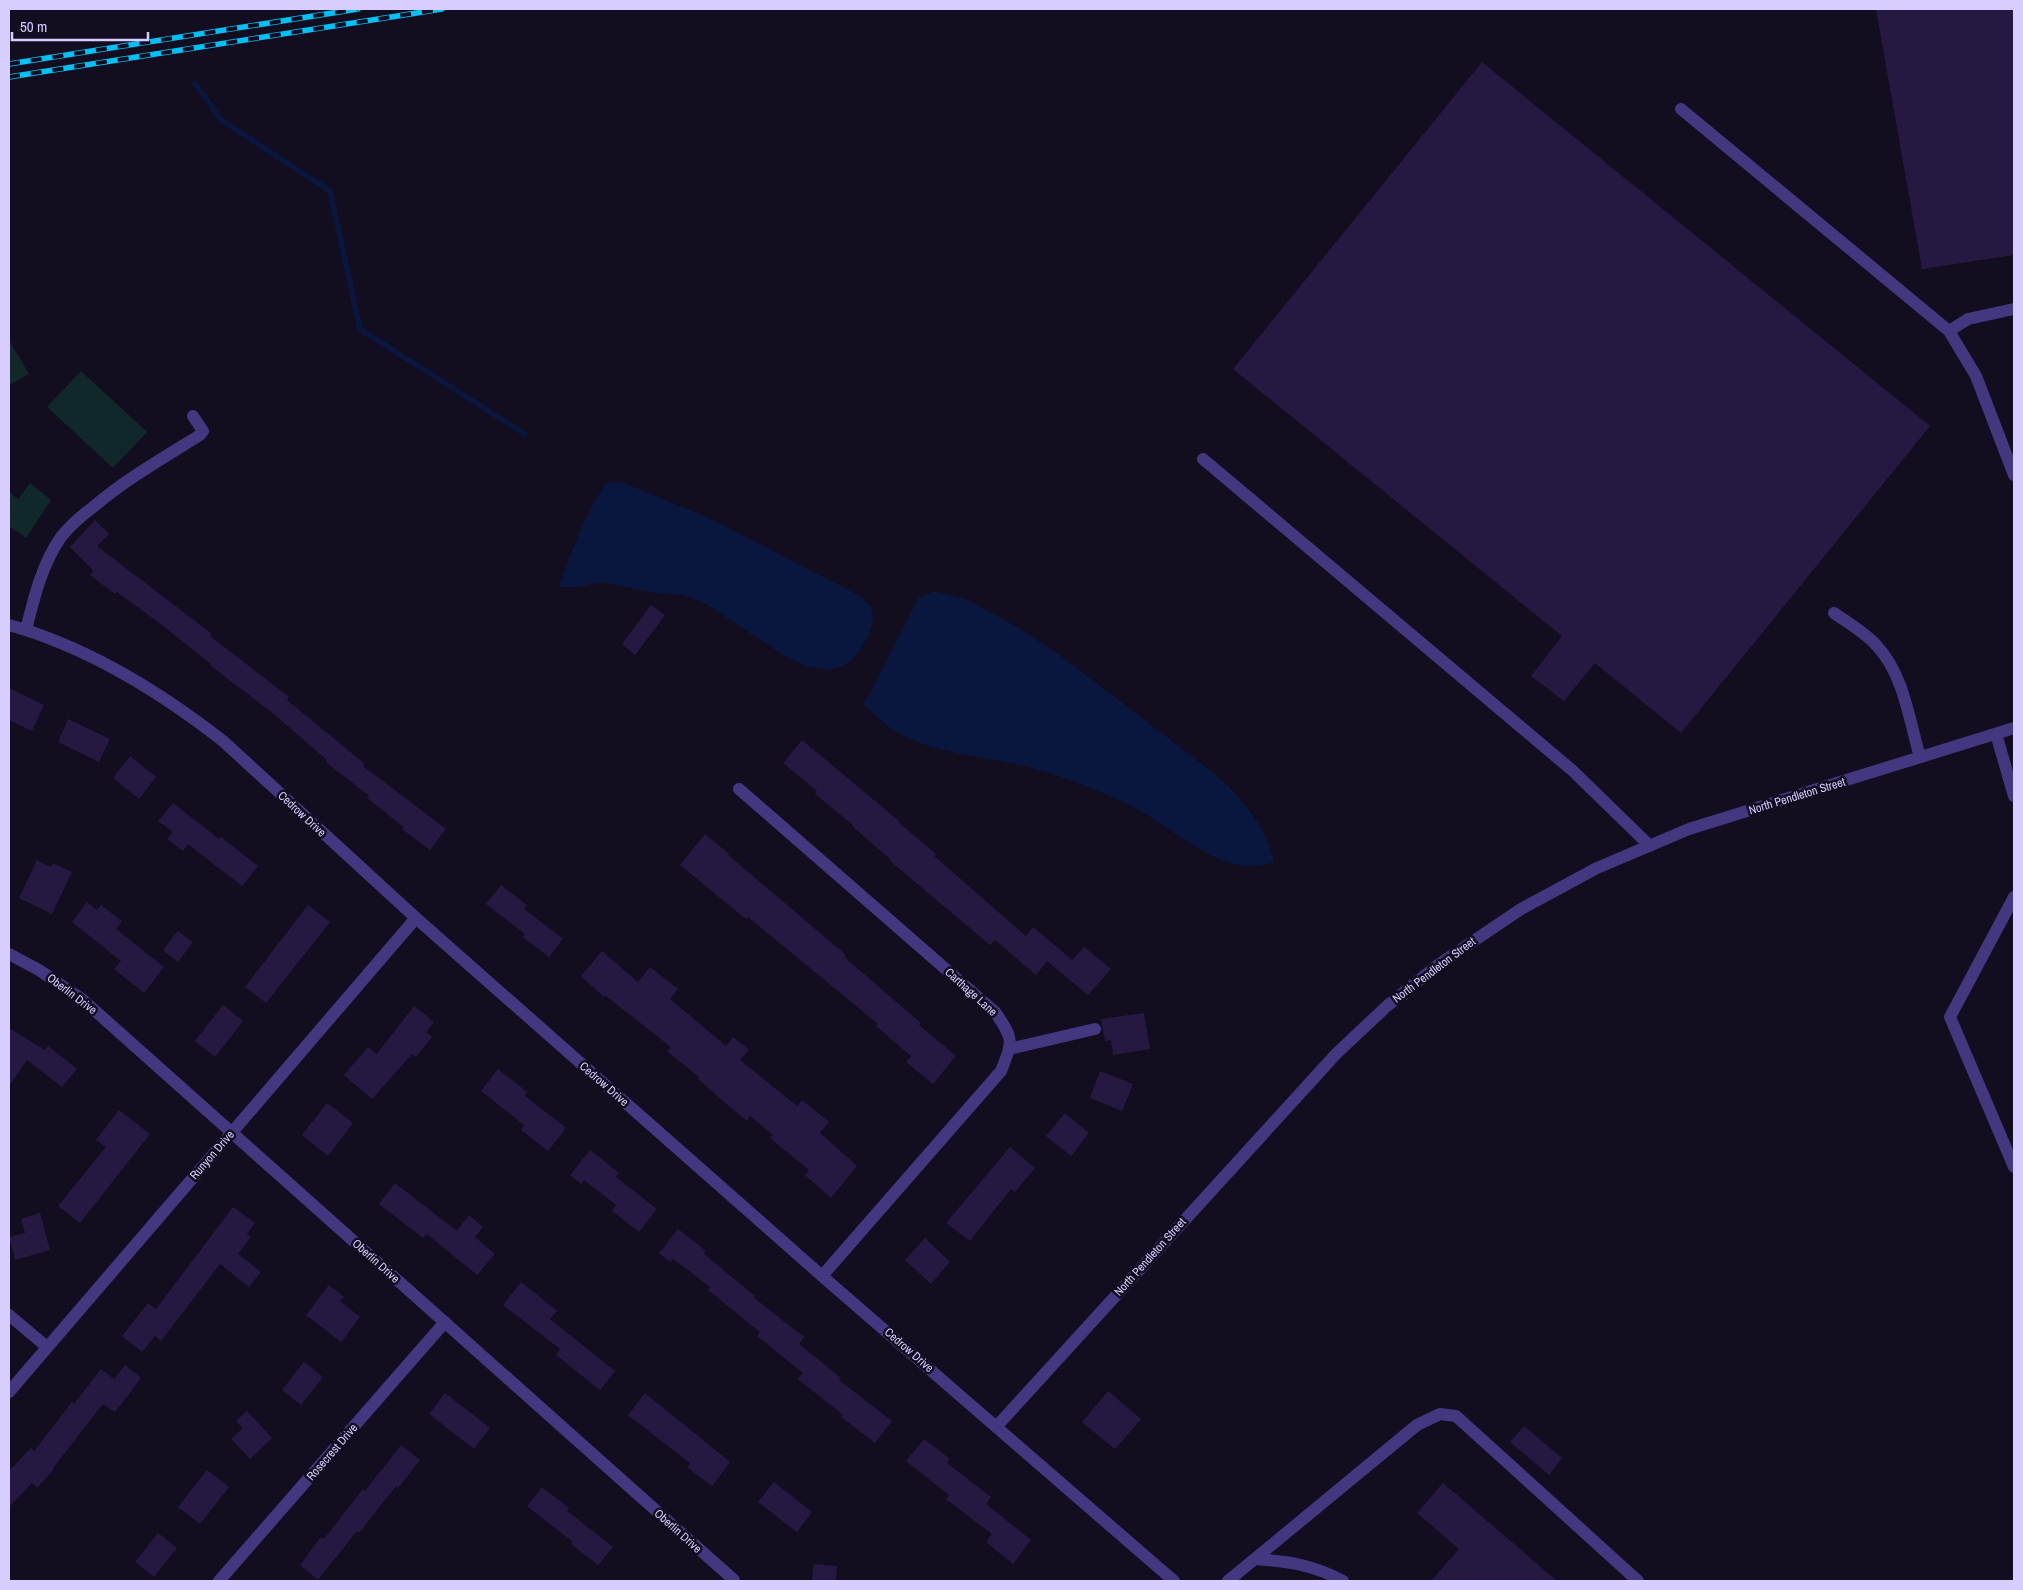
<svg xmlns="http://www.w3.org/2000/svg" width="2023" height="1590" font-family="'Archivo Narrow',sans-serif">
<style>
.green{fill:#10282a}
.water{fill:#09163d}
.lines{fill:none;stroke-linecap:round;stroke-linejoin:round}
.stream{stroke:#09163d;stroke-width:5.5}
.building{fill:#261941}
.minor{stroke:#43387f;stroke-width:12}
.rail-casing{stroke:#01c2f6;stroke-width:5.5}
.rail{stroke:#130d20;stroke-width:4;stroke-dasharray:11;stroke-linecap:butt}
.labels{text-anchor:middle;stroke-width:5;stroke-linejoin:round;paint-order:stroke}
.street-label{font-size:12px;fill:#d8cdff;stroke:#130d20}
</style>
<rect width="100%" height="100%" fill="#130d20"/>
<path class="green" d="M9,340L29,374L9,385Z
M81,371L147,432L113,468L47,407Z
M30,483L51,500L26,538L9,526V512L11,509L9,507V492L18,499Z"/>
<path class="water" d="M622,482L714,520L862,597L870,606L874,617L870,633L858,654L844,666L828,670L809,667L786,657L706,604L683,595L655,593L601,582L578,587H559C572,549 584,516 606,483Z
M935,591L968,600L1014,625L1060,655L1215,774C1241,797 1267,827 1274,862C1224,882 1174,827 1131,806C1098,790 1061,775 1024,766C982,756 935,754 896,732C885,725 874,714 864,705L919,597Z"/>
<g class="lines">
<path class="stream" d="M195,83L221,120L330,191L360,329L525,434"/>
</g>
<path class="building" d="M1876,9H2014V255L1922,269Z
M1482,62L1930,426L1681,733L1595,663L1564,701L1531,676L1562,636L1233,369Z
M95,520L109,534L97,546L212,634L210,636L289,697L287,700L365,764L363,766L446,829L430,850L402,829L404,827L367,798L369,796L326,762L327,760L275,715L210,665L211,664L158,622L117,592L115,594L90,575L93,570L70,547Z
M651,605L665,615L635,655L622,644Z
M9,688L44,705L32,731L9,720Z
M68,719L110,739L99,762L58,742Z
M802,740L899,821L898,822L936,854L934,856L1026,936L1033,927L1072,960L1084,947L1111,969L1088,995L1047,961L1036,975L995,940L990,945L889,860L890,859L852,826L853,825L815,794L817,791L783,763Z
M130,756L156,777L139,799L113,778Z
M173,803L219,839L221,837L258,866L242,886L188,844L183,851L167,839L173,832L158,821Z
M705,834L729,854L728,855L846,955L844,957L921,1023L919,1025L956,1056L933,1084L906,1062L911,1056L876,1026L878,1024L748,917L746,919L680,865Z
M37,860L51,867L53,863L72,872L52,914L19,898Z
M501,885L527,905L524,909L563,939L549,957L523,937L525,934L486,904Z
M87,902L97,910L101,905L122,921L116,929L164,967L144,993L114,969L121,961L72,922Z
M308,905L330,922L266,1003L245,987Z
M178,931L193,942L178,962L163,950Z
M602,951L638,982L650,967L678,989L670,999L726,1046L733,1037L749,1050L740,1060L797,1106L802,1100L829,1122L820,1133L857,1166L831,1198L805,1175L809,1170L770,1138L773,1135L750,1116L747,1121L730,1107L698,1079L699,1077L667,1051L671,1047L606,996L604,997L581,976Z
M223,1005L243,1021L215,1057L195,1041Z
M414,1006L434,1022L426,1032L432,1037L416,1057L412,1054L372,1099L344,1075L368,1047L377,1054Z
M1144,1013L1150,1049L1113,1055L1111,1040L1105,1041L1101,1019Z
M9,1028L45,1050L48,1046L77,1069L62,1087L27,1060L9,1086Z
M498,1069L527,1092L525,1096L566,1128L548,1151L521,1130L524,1125L481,1091Z
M1100,1071L1133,1084L1122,1111L1090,1098Z
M327,1103L353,1123L328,1156L302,1135Z
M119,1110L150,1134L80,1223L58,1206L106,1147L96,1140Z
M1065,1113L1089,1133L1071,1156L1046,1136Z
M1010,1147L1035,1168L1015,1192L1011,1189L970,1241L946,1223Z
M590,1150L619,1173L616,1177L657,1209L639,1232L612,1211L616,1205L584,1180L581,1184L570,1175Z
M395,1183L457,1231L469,1215L483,1227L475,1237L495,1254L477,1275L427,1234L423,1238L379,1204Z
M233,1207L255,1223L247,1234L251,1237L238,1254L261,1272L249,1287L220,1264L161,1341L155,1336L142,1352L122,1336L148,1303L156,1309Z
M40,1213L50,1250L15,1260L9,1237L25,1233L21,1219Z
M678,1229L706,1251L704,1254L755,1296L754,1298L804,1337L799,1344L841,1378L839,1380L892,1421L875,1443L841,1417L843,1415L798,1379L803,1373L757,1336L760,1332L708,1290L710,1287L673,1259L670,1262L659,1253Z
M925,1238L950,1262L931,1284L905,1260Z
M521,1282L557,1311L550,1319L615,1371L600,1390L556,1355L560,1349L503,1305Z
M329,1285L344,1297L340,1301L360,1317L341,1342L306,1315Z
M304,1362L323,1377L301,1405L282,1390Z
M125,1365L141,1378L115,1412L103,1404L53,1468L54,1469L37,1488L32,1483L9,1507V1471L31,1448L34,1451L72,1402L74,1404L101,1369L114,1379Z
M1108,1391L1141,1419L1115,1449L1082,1422Z
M445,1393L490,1428L474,1449L429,1414Z
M645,1393L730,1462L712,1486L687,1467L690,1463L628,1415Z
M247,1411L272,1438L250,1459L231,1439L243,1428L236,1421Z
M1524,1426L1562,1458L1549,1475L1510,1442Z
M924,1439L950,1459L947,1463L991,1497L986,1504L1031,1540L1013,1564L986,1542L992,1534L946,1499L949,1495L906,1461Z
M401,1445L420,1460L398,1488L396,1486L359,1533L357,1531L318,1580L300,1565L321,1537L324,1539L363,1489L365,1491Z
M207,1470L229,1487L200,1524L178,1507Z
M774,1482L812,1512L797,1532L758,1502Z
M1443,1483L1557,1581H1431L1459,1549L1417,1513Z
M542,1487L569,1508L567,1511L613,1547L598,1565L571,1544L573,1542L527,1506Z
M158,1533L177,1548L154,1577L135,1562Z
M814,1564L837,1566L836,1581H812Z"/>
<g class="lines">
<path class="minor" d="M1681,109L1949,331L1976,376L2014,475
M1949,331L1968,319L2014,309
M1203,459L1573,771L1650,846
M1834,613C1848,623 1866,633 1877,646C1904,675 1909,720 1920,757
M9,625C88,647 159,691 223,741L416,918L822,1276L1174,1581
M26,630C34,598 42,564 61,537C70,526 81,516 92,508C126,479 163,458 200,435L203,431L193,416
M1996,734L2014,796
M739,789L995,1012C1014,1039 1013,1041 1001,1071L822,1276
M2014,897L1950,1017L2014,1167
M9,954L39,970L83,1000L734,1580
M1009,1049L1095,1029
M9,1315L47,1347
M9,1392L416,918
M997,1426L1336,1054L1387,1006L1438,965L1521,909L1597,868L1689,829L2014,728
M1255,1559C1287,1561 1314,1565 1343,1581
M219,1581L445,1322
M1228,1581L1417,1425L1440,1414L1456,1416L1638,1581"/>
<g class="rail-casing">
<path id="rail" d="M9,64L358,9
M9,77L442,9"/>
</g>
<use href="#rail" class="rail"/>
</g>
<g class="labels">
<g class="street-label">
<text transform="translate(1797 796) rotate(-17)" y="4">North Pendleton Street</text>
<text transform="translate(302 814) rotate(43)" y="4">Cedrow Drive</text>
<text transform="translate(1434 970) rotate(-37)" y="4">North Pendleton Street</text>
<text transform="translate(971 992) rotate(42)" y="4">Carthage Lane</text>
<text transform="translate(72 994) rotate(37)" y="4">Oberlin Drive</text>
<text transform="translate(604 1084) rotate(41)" y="4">Cedrow Drive</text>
<text transform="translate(212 1155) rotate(-49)" y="4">Runyon Drive</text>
<text transform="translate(1150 1257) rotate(-48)" y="4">North Pendleton Street</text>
<text transform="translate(376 1261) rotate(42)" y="4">Oberlin Drive</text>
<text transform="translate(909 1350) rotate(41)" y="4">Cedrow Drive</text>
<text transform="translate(332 1452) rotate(-49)" y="4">Rosecrest Drive</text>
<text transform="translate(678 1531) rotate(42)" y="4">Oberlin Drive</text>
</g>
</g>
<rect width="2023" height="1590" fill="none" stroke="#d8cdff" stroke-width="20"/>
<path d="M12 32v8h136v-8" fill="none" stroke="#d8cdff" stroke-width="2.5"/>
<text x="20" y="32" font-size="15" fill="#d8cdff" stroke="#130d20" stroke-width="4" paint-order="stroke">50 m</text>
</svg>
